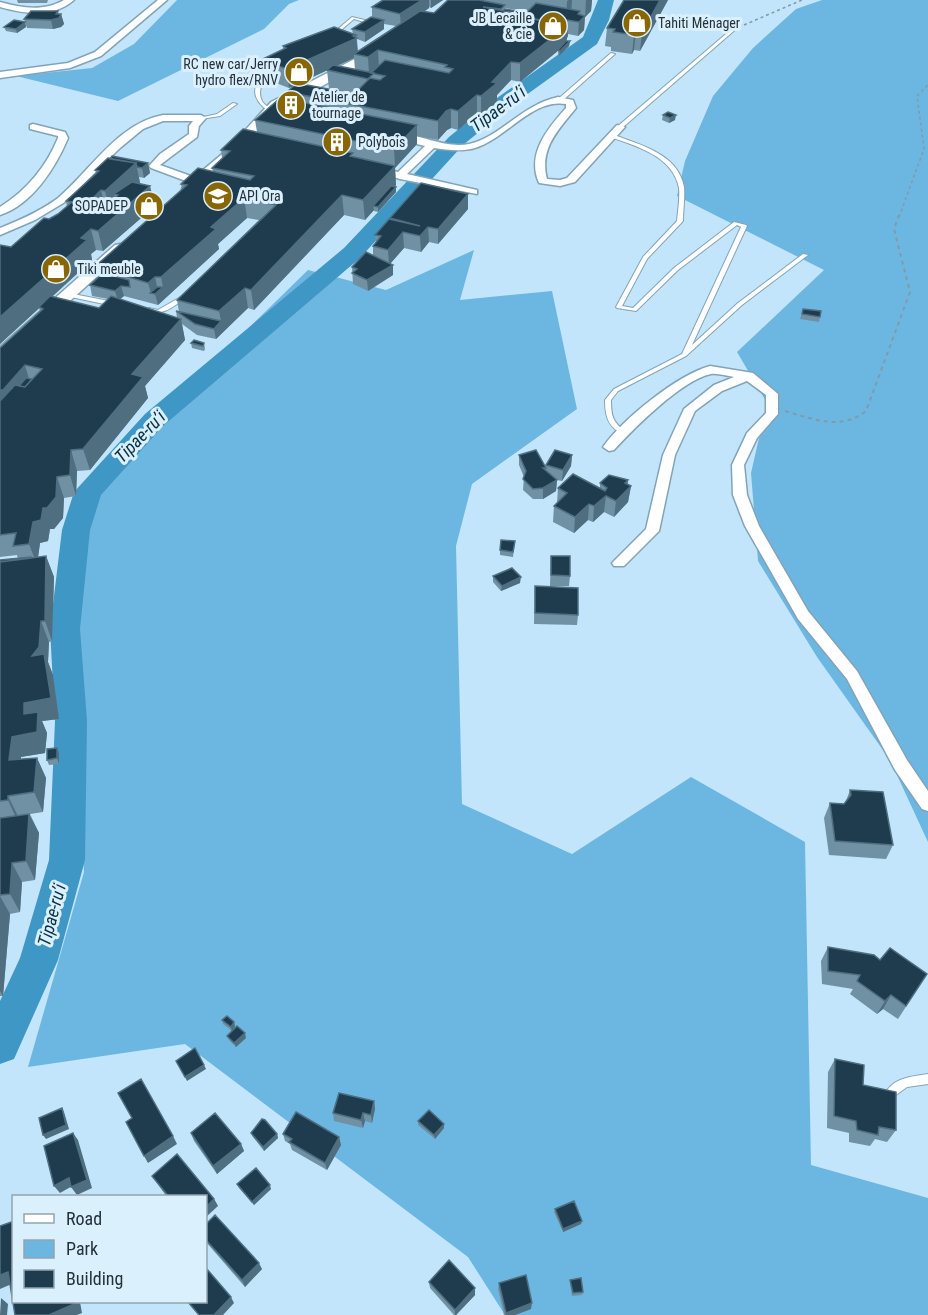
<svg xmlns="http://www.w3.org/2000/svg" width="928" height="1315" font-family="'Roboto Condensed',sans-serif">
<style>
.green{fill:#6cb7e1}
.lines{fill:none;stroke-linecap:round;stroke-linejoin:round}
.river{fill:#3f97c5;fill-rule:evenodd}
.lane-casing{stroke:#82a4b8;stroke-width:2}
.street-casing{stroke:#82a4b8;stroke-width:3}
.secondary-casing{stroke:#82a4b8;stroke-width:3}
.path-far1{stroke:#809aaa;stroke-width:1.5;stroke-dasharray:3 3;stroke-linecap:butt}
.path{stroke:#809aaa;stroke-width:2;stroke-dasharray:4 4;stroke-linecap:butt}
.lane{fill:#fff;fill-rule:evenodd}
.street{fill:#fff;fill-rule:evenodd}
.secondary{fill:#fff;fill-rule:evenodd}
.wall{fill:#7090a4;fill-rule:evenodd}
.shaded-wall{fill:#4f6f81}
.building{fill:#1e3c4d;stroke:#4f6f81;stroke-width:1.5}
.labels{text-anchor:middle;stroke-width:6;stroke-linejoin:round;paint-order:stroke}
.far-poi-label{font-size:14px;fill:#24313a;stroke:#dbf0fd;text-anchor:start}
.water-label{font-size:18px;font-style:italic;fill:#0a3245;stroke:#dbf0fd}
</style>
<rect width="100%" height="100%" fill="#c2e5fb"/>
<path class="green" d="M177,0H299L289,4L264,29L118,101L16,76L92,68L134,44Z
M822,0H928V842L890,760L817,657L758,561L751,473L767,403L737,352L824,270L677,196L685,161L713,96L753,48L796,9Z
M474,250L460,300L552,291L577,409L472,484L456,546L462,804L572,854L691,777L805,842L811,1165L928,1198V1315H505L468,1257L185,1044L28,1067L84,872L70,629L75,554L96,486L141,425L170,396L219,357L308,270L386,290Z"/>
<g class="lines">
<path class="river" d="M598,0H614L609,20L597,44L511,106L463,145L360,258L163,426L101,495L90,530L80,629L87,721L85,860L58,960L14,1059L0,1064V1001L20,958L49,860L55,721L50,629L62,530L74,492L145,414L344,248L449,137L497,98L583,37Z"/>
<g class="lane-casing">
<path id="lane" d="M352,17L369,21L362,29L360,28L364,22L354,19L333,37H331V35Z
M733,28L736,29L622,128H618V126Z
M611,53L615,54L562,101H558V99Z
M268,69L272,70C265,78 256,89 262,101C264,104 269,108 272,111L270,112C250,99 251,85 268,69Z
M233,103L237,104L220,116L201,119L199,118L217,114Z
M610,135H614C641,145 678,154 684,187C685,198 683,210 683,221L647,259L622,306L633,308L674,268L734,222L746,225L747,226L692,345L738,303L803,254L808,255L742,305L686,356L618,391L611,400C611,417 613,422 626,432L623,434C608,427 605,416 605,400L614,389L682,354L741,227L737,225L678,270L636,311L617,308L616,307L643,257L677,221C678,210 680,198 679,188C673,156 636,146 610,137Z
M68,293L114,302L117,304L114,306L66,296L65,295Z
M184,295L186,296V298C172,307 163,317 146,310L149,308L158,310Z
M928,1074V1084L907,1087L889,1100L886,1098L884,1095C894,1077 910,1077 928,1074Z"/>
</g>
<g class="street-casing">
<path id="street" d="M64,0H74C54,18 24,14 0,7V2C22,8 43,12 64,0Z
M158,0H167L101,56L70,68L0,78V72L68,63L95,52Z
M558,97L573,100L576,108C558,130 539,149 547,179L560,180L567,178L617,125L625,127L575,182L560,186L539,183C526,154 548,128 566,108V104C532,98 506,139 475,148C462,152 447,150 434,148L407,174L477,190V194L400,179L371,170L376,167L398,172L425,146L396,139V135C420,132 443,149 469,144C501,137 521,105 558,97Z
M163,115H201L206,118L199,126L197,137L160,165L202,180V184H194L151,168L149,166L160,154L189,134V126L193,121H163L143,129L120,148L65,202L35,220L0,235V228C20,220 41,211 58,198C91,170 118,123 163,115Z
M33,124L65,132L68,138C56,167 32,205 0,215V207C27,190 46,167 58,138V136L30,129V125Z
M710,366L753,373L778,394V414L757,438L744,465L747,495L759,526L808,611L857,671L907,760L928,791V811L922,809L895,770L847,679L798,619L745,526L733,495L732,465L747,433L766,413V395L747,381L722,391L695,411L675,455L659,531L624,566H614L612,563L646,529L663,455L684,409L714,385L734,377C727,376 717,373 711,374C682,380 634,428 614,450L609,451L603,447C623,419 677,375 710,366Z"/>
</g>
<g class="secondary-casing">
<path id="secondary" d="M380,46L386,50L384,53L281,108L237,156L194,192H184L182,189L184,186L227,150L271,102Z
M120,244L125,245L127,248L125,251L6,359L0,361V347L115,245Z"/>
</g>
<path class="path-far1" d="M744,25L802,0
M899,217L924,149L917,96L928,85"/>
<path class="path" d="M785,411C813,419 841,431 866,411L910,292L894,229L899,215"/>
<use href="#lane" class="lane"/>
<use href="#street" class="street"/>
<use href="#secondary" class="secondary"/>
</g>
<path class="wall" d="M17,0H48L47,3H18Z
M383,0H443L431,8L429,7V8L425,11L434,13L448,0H592L591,11L585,17L584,30L578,36L568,34L566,41H570L569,46L559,56L558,54V51L520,82L511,80L497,95V102L481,115L477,114L458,130L451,128L447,130L438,140L417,136V144L395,168L396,185L395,187L396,192L378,212L374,211V210L365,220L344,215L254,310L248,308L216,339L197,335L182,324L185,340L145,386L148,398L90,470L77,471L76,496L64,498L63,518L54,529H50L48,541L40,543L38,557L46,556L54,577L52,641L49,642L48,662L53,675L59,719L42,721L47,733L45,753L21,757V759L37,758L46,778L43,812L30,814L39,833L35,880L22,882L20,912L10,914L3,996H0V560L18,559L17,555L0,557V348L40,311L39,308L0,344V245L11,247L49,219L58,214L67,207L66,201L96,173L95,170L148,163L150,173L144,178L139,177L140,183L139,184L155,206L103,251L96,250L91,254L92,260L52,297L99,308L108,299L92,296L90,285L102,274L99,263L182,190L181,184L213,172L212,168L222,158L221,150L257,132L255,120L288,99L287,92L293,86L289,88L263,78L261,60L283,49V46L353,34L352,29L372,17V7ZM505,8L527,12L526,13L505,9ZM384,24L396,26L358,51L357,39L365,42L384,29ZM354,58L355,70L337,66ZM327,70L329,89L299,83ZM247,218L259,220L177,300L179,312L176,311L177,318L120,299L124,296L158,305L219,249L218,244Z
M668,0L640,51L634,50L632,54L611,51V47L605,46L607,28Z
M58,11V14H61L64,24L61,27L53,29L27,28L24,19Z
M25,22L26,27L17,33L6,31L4,27Z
M663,115L675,120L669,123L662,120Z
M468,209L438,244L429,242L421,252L404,248L390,264L393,275L368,291L353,284L352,267L373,255V246L376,243L375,235L390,219V218Z
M803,309L821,311L819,322L800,319Z
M191,343H204L205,349L204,351L192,348Z
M519,455L545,468L546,465L572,455L571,466L562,481L557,480L556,491L543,499H533L523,490L524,477L519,465Z
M628,480L627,484L631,486L628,502L614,517L604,512L593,522L588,520L574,533L553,522L554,506L557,503L558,488H600V483Z
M515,541L513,557L500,555V550Z
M551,556L570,576L569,586H550Z
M493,576L520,583L501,591L493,582Z
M535,586L578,615L577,625L534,624Z
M57,748L59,753V764L49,765L47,760Z
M850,790L893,845L886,859L829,855L824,818L830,803L844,804L846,801Z
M828,947L880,960L927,974L898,1019L883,1009L877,1014L850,994L853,989L822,984L821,961Z
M222,1020L234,1022L235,1026L233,1031L246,1038L236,1047L229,1040L227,1036L232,1031L223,1024Z
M835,1059L863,1085L896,1130L887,1142L875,1139L870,1146L849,1142V1133L827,1128L828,1072Z
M374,1101L375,1109L372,1123L365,1121L363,1128L334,1121L333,1113Z
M418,1121L444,1124V1128L435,1139L418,1125Z
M191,1133L241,1144L244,1151L217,1174L194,1141Z
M251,1133L277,1134L278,1138L264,1151L253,1137Z
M283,1134L339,1137L341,1145L327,1170L292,1150L290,1144L285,1141Z
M152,1176L214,1199L218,1206L206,1197H167Z
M237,1184L271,1189L254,1205L239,1188Z
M555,1209L581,1224L563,1232L554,1212Z
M206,1224L262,1269L245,1287L206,1242Z
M570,1280L583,1292L582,1295L572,1296L570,1283Z
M429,1282L475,1288V1295L456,1315H454L430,1288Z
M499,1283L531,1309L515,1315H504L498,1289Z"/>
<path class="shaded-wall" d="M422,0H429V8L401,28L400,14Z
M431,0H443L431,8Z
M569,0H572L571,15L566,19L567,1Z
M586,0H592L591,11L585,17Z
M660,0H668L640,51L642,33Z
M58,11L59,18L61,14L64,24L61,27L53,29L51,20Z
M585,16L584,30L578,36L579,22Z
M384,20V29L365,42V32Z
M561,21L560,32L567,26L568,36L567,38L566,44L520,82V63Z
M25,22L26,27L17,33L16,29Z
M636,32L634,50L632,54L634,35Z
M356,35L358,55L354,54V58L289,88L287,69Z
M570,41L569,46L559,56L560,51Z
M378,50L379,69L369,75L368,57Z
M511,62V80L497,95V102L481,115V96L492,82Z
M477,95V114L458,130V111Z
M451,109V128L447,130L438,140V121L446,111Z
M676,115L675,120L669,123L670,118Z
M417,125V144L395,168L396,185L377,206H373L374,210L365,220L363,200L395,166L394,149Z
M136,163L140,183L120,202L118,195L114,194L117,204L110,211L105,191Z
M148,163L150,173L144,178L142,168Z
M150,186L155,206L103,251L98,231Z
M396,187V192L378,212V207Z
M101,190L106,210L94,197Z
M468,194V209L438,244V229Z
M342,195L344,215L254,310L251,290Z
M244,198L247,218L218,244L219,249L158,305L155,294L151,293L148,283L155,277L158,291L163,287L161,277L211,227Z
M428,227L429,242L421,252L420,236Z
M91,229L96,250L91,254L92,260L0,344V317Z
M403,232L404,248L389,265L388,250Z
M393,265V275L368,291L367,280Z
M121,286L124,296L118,301L115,291Z
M245,288L248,308L216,339L214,329L221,321L219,311Z
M181,319L185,340L145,386L148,398L90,470L83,449L132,374Z
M25,365L31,386L0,413V390Z
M71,450L77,471L76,496L70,475Z
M572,455L571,466L562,481L563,470Z
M57,477L64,498L63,518L54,529H50L48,541L40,543L37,565L29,544L33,522L43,508Z
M557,480L556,491L543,499V488Z
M628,480L627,490L631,486L628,502L614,517L616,501L625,483Z
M606,496L604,512L593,522L594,506Z
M589,504L588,520L574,533L575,517Z
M46,556L54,577L52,641L45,621Z
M521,577L520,583L501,591L502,586Z
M41,621L49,642L48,662L53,675L59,719L42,721L47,733L45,753L21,757L19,780L9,760L12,737L24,714V703L32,656Z
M57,748L59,753V764L57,758Z
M37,758L46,778L43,812L34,792Z
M8,796L18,816L17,820L8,800Z
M29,814L39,833L35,880L26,861Z
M12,863L22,882L20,912L10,894Z
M0,896L10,914L3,996L0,991Z
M891,995L883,1009L877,1014L885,1001Z
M234,1022L235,1026L232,1032L231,1027Z
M245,1033L246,1038L236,1047L234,1043Z
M204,1065L206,1069L187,1081L185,1077Z
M374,1101L375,1109L372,1123L371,1115Z
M62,1108L64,1112L69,1129L46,1139L43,1135Z
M363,1113L365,1121L363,1128L361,1120Z
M444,1124V1128L435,1139L434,1135Z
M73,1133L78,1140L92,1188L77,1195L71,1187Z
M277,1134L278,1138L264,1151L263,1147Z
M173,1136L177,1144L148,1163L144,1156Z
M339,1137L341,1145L327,1170L325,1163Z
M241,1144L244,1151L217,1174L213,1166Z
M69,1178L74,1185L60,1193L54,1186Z
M270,1185L271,1189L254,1205L252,1202Z
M214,1199L218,1206L206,1217V1207Z
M582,1221L581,1224L563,1232V1229Z
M259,1263L262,1269L245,1287L242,1280Z
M8,1272L14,1283L0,1289V1275Z
M475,1288V1295L456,1315H455V1310Z
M231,1297L234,1303L223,1315H214Z
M1,1298L8,1304L7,1315H0Z
M73,1302H80L82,1313L77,1315H49Z
M532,1303L531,1309L515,1315H506V1313Z"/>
<path class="building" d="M383,0H422L400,14L372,7Z
M448,0H479L505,5L501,9L483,7L516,13L514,16L550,22L552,20L561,21L558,24L567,26L520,63L511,62L492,82L497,83L481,96L477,95L458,111L451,109L446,111L438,121L287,92L297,83L354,94L370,78L380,80L385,76L371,73L385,60L449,73L453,69L445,67L447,65L378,50L368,57L354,54L420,11L434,13Z
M624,0H660L642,33L636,32L634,35L613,32L615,29L607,28Z
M536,3L580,11L578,14L585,16L579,22L555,18L550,22L516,15V13L503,11L505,9L526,13Z
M31,11H58L56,14H61L59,18L51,20L24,19Z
M371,17L384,20L365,32L352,29Z
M14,20L25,22L16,29L4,27Z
M334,27L356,35L353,36L357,38L287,69L261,60L286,48L283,46Z
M566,41H570L560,51L558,50Z
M333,65L374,73L368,79L327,70Z
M280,98L417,125L394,149L255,120Z
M668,112L676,115L670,118L663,115Z
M243,129L353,153L350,156L395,166L363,200L342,195L251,290L245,288L219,311L177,300L276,205L244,198L211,227L216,229L161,277H155L148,283L128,277L134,272L99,263L187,185L181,184L198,168L250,180L254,176L212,168L230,151L221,150Z
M112,156L148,163L142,168L137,167L136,163L110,159Z
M108,158L136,163L105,191L101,190L94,197L113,200L118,195L114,194L132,182L150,186L98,231L91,229L81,238L87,240L0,317V245L11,247L44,218L49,219L58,214L72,202L66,201L99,171L95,170Z
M421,183L468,194L438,229L428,227L420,236L403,232L388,250L373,246L381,236L375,235L389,219L420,226L390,218Z
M391,186L396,187L378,207L373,206Z
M366,252L393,265L367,280L352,273L357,269L352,267Z
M103,273L129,280L130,287L121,286L115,291L90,285Z
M157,287H163L155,294L150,293Z
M50,296L99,308L111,296L181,319L132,374L143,377L83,449L71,450L70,475L57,477L56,497L47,508H43L41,520L33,522L29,544L13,546L16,533L0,535V401L15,385L25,387L42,369L25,365L3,390H0V348L43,309L39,307Z
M803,309L821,311L820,317L802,314Z
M176,311L221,321L214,329L195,324Z
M194,340L204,343L203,346L191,343Z
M26,378L32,379L25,387L19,386Z
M536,450L546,468H543L557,480L543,488L533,489L523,479L526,471L519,455Z
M555,450L572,455L563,470L546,465Z
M573,474L605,491L607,488L600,483L609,475L628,480L625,483L631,486L616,501L606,496L594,506L589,504L575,517L554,506L567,493L558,488Z
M501,540L515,541L513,552L500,550Z
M46,556L45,621H41L39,647L32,656L44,654L51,698L24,703V714L38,712L37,732L12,737L9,760L37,758L34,792L8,796V800L0,801V562Z
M551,556H570V576L551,575Z
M31,557V558L0,562V560Z
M512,568L521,577L502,586L493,576Z
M535,586L578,588V615L535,613Z
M57,748V758L47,760V749Z
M850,790L883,792L893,845L835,841L830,803L844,804L851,795Z
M29,814L26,861L12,863L10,894L0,895V818Z
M828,947L874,955L880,960L890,948L927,974L906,1006L891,995L885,1001L857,981L860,975L828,971Z
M227,1016L234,1022L231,1027L222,1020Z
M237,1026L245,1033L234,1043L227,1036Z
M195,1048L204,1065L185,1077L176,1061Z
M835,1059L864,1065L863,1085L896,1092V1130L879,1127L878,1135L857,1130L856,1121L834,1116Z
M141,1079L173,1136L144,1156L126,1122L132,1118L118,1093Z
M339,1093L374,1101L371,1115L363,1113L361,1120L333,1113Z
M62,1108L66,1125L43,1135L39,1118Z
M429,1110L444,1124L434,1135L418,1121Z
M296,1112L339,1137L325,1163L289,1142L292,1139L283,1134Z
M215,1113L241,1144L213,1166L191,1133Z
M262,1119L265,1120L277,1134L263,1147L251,1133Z
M73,1133L87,1180L71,1187L69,1178L54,1186L44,1146Z
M177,1154L214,1199L206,1207V1197H169L152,1176Z
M256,1168L270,1185L252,1202L237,1184Z
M574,1201L582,1221L563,1229L555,1209Z
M215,1215L259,1263L242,1280L206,1240V1224Z
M14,1221V1302H73L74,1304L49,1315H15L8,1272L0,1275V1226Z
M449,1260L475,1288L455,1310L429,1282Z
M206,1268L231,1297L214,1315H199L188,1302H206Z
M526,1275L532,1303L506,1313L499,1283Z
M581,1278L583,1292L573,1293L570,1280Z"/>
<defs>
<g id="shop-disc" transform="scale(1.5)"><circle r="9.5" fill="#896604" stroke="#dbf0fd"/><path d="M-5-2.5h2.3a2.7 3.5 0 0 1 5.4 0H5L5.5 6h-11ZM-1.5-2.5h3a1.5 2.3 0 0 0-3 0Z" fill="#fff"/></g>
<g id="building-disc" transform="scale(1.5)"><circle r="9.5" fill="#896604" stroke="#dbf0fd"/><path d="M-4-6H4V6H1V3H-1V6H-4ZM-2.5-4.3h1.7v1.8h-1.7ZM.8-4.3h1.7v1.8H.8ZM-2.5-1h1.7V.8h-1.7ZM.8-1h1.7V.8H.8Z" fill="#fff"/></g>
<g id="school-disc" transform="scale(1.5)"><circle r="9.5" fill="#896604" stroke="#dbf0fd"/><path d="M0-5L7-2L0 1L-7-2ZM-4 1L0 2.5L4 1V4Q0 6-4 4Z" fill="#fff"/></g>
</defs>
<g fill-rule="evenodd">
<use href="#shop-disc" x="637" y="23"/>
<use href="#shop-disc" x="553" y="26"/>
<use href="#shop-disc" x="299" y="72"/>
<use href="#building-disc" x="291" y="105"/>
<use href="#building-disc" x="337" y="142"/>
<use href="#school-disc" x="218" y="196"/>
<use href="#shop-disc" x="149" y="206"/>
<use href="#shop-disc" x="56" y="269"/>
</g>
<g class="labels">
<g class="far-poi-label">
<text x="532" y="23" text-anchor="end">JB Lecaille<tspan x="532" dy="16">&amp; cie</tspan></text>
<text x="658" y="28">Tahiti Ménager</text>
<text x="278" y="69" text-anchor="end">RC new car/Jerry<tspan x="278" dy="16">hydro flex/RNV</tspan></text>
<text x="312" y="102">Atelier de<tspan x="312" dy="16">tournage</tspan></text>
<text x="358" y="147">Polybois</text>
<text x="239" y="201">API Ora</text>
<text x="128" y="211" text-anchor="end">SOPADEP</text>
<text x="77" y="274">Tiki meuble</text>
</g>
<g class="water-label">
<text transform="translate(498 109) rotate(-37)" y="6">Tipae-ru’i</text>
<text transform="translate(140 437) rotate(-46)" y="6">Tipae-ru’i</text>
<text transform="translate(52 915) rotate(-75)" y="6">Tipae-ru’i</text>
</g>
</g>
<rect x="12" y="1195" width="195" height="108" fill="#dbf0fd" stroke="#92a4af" stroke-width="1.5"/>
<rect x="24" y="1214" width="30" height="9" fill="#ffffff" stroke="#92a4af" stroke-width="1.5"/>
<text x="66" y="1225" font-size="18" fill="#24313a">Road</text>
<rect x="24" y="1240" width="30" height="18" fill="#6cb7e1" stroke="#92a4af" stroke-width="1.5"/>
<text x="66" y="1255" font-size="18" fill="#24313a">Park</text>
<rect x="24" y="1270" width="30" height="18" fill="#1e3c4d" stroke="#92a4af" stroke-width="1.5"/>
<text x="66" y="1285" font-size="18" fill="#24313a">Building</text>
</svg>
